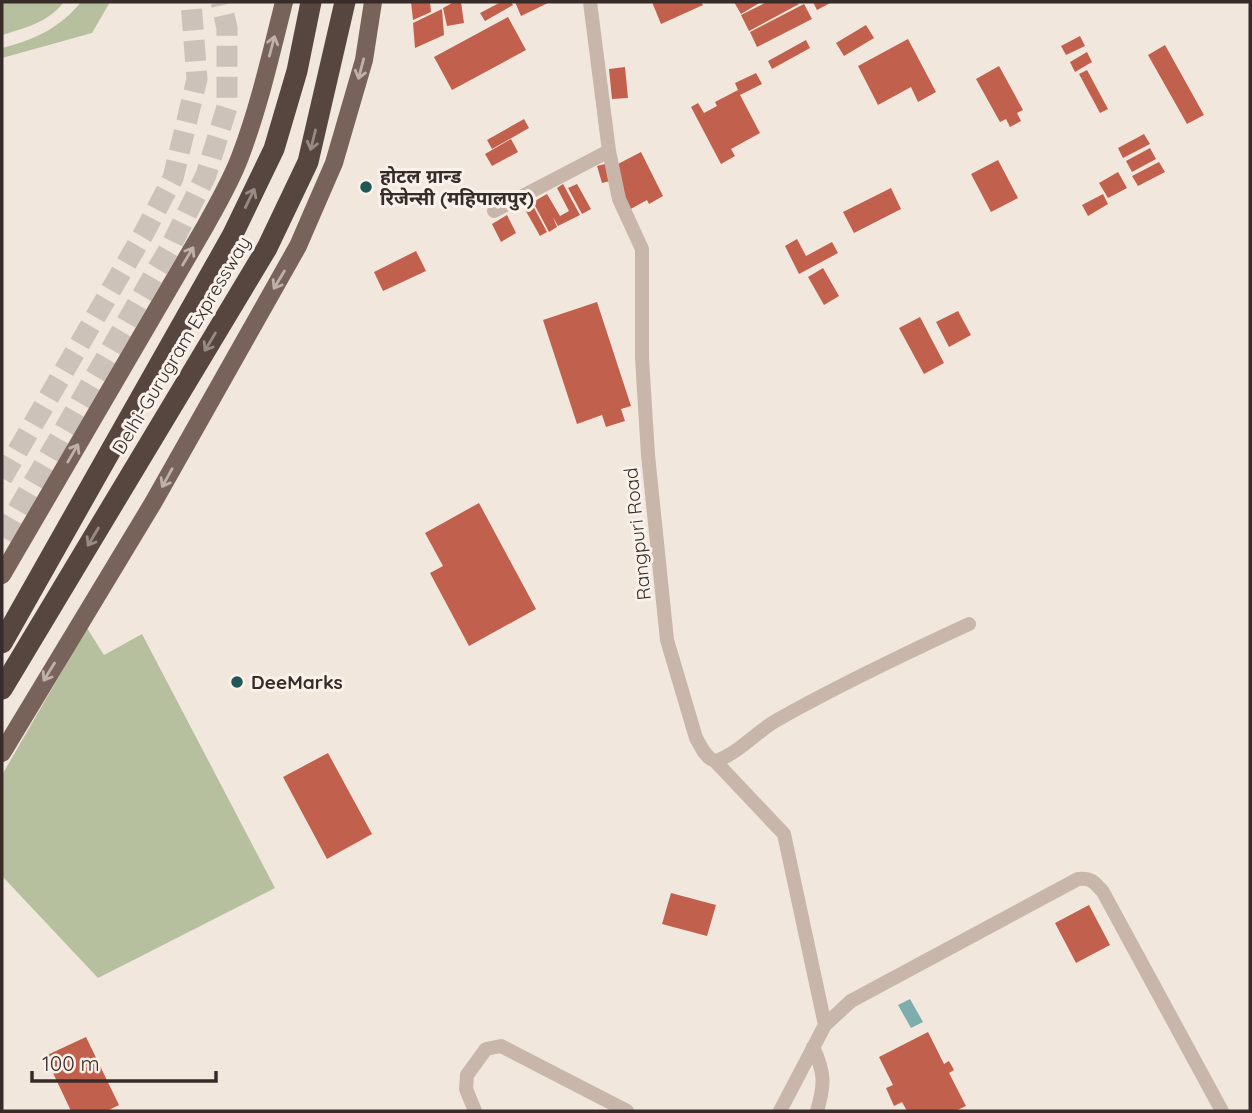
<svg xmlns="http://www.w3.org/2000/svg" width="1252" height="1113" font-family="Quicksand,'Noto Sans Devanagari',sans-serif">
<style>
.green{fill:#b7c09e}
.water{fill:#7dadac}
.building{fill:#c1604c}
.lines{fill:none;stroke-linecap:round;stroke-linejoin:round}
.highway-tunnel{stroke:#ccc2b9;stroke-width:21;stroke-dasharray:21 10;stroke-linecap:butt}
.minor{stroke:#c9b6aa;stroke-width:14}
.major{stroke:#78635b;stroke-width:18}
.highway{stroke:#574640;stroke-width:21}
.oneway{stroke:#bfb1aa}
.oneway2{stroke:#988a84}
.poi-dot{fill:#205656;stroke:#f9f1ea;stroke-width:2.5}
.labels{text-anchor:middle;stroke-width:6;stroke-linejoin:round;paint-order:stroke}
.poi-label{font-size:19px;font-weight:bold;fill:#372c29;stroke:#f9f1ea;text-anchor:start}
.street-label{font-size:19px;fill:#372c29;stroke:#f9f1ea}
</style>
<rect width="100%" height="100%" fill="#f1e7dd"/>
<path class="green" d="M2,2H64C49,22 25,28 2,35Z
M81,2H110L92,33L2,58V48C34,40 60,28 81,2Z
M87,628L104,655L142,634L275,888L98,978L2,876V775Z"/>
<path class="water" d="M910,999L923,1022L911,1028L898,1005Z"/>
<path class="building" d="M411,2H430L431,12L413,20Z
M454,2H461L464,23L447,26L443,8Z
M501,2H511L513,5L485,21L480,13Z
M515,2H550L521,16Z
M652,2H701L703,5L661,24Z
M734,2H761L741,14Z
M767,2H797L799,4L749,31L741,15Z
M813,2H832L817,10Z
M804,4L812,19L757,47L750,32Z
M442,9L444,35L415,48L413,23Z
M508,17L526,50L452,90L434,57Z
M866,25L874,38L844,56L836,43Z
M1080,36L1085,46L1066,55L1061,46Z
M908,39L936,92L918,102L911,87L878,105L858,66Z
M806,40L810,48L772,69L768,61Z
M1165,45L1204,115L1187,124L1148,55Z
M1087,52L1092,62L1075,72L1070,62Z
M999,66L1023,110L1017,113L1021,121L1010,127L1006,119L1000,122L976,79Z
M625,67L628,98L612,99L609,69Z
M1087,70L1108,109L1100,113L1079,74Z
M756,73L762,84L740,95L760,133L731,149L735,156L721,164L691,107L698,103L704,113L717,106L715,102L738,90L735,83Z
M524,119L529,128L492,149L487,140Z
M1144,134L1150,144L1123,158L1118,148Z
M511,139L518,152L492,166L485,154Z
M1150,148L1156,159L1132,172L1126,161Z
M641,152L663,196L649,204L647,200L627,211L618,164Z
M998,160L1018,198L991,212L971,174Z
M1159,162L1165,172L1138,186L1132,176Z
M609,163L614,180L602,183L597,166Z
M1118,172L1127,188L1108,198L1099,183Z
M563,184L580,215L558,226L553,217L557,227L549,232L533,202L547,194L560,216L569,211L557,188Z
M577,184L591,209L582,214L568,188Z
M891,188L901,209L854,233L843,212Z
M1103,194L1108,204L1088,216L1082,205Z
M531,202L547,232L540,236L523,206Z
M507,215L516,233L501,242L492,224Z
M797,239L806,256L832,242L838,253L799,274L785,246Z
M416,251L426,271L383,291L374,272Z
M823,268L839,296L824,305L808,277Z
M597,302L631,406L621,409L625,421L606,427L602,415L577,424L543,320Z
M958,311L971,335L949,347L936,322Z
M920,317L944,363L924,374L899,328Z
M479,503L536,609L469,646L430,573L443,566L425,533Z
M328,753L372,834L327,859L283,777Z
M671,893L716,905L707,936L662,924Z
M1089,905L1110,945L1076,963L1055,923Z
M928,1032L944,1064L949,1061L954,1070L949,1073L966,1106L955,1111H907L902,1102L894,1106L886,1088L893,1085L879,1057Z
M86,1037L119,1105L107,1111H71L45,1056Z"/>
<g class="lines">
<path class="highway-tunnel" d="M2,478L144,233L173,178L197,79L191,2
M2,537L172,244L206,175L227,107V28L221,2"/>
<path class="minor" d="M590,2L609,151L619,199L642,249V358L648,455L667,640L696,738C701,746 705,758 715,761L784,834L825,1025
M494,211L609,151
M715,761C738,754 756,732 777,720C839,685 904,654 969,624
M813,1047C825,1073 825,1084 817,1111
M475,1111L466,1089L467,1075L486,1049L501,1046L627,1111
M780,1111L825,1025L851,1001L1078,879C1091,877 1095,883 1103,892L1222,1111"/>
<path class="major" d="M2,575L206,225C218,203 231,181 240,157C259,107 271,54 284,2
M2,753L153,503L298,246L334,163L364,60L373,2"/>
<path class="highway" d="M2,643L232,236L274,149L297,71L311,2
M2,689L267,248L308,162L345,2"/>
</g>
<defs><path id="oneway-shaft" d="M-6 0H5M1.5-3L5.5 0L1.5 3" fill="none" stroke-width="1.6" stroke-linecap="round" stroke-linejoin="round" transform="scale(1.75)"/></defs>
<g class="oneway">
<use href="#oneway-shaft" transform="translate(272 46) rotate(-75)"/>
<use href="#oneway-shaft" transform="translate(361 69) rotate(105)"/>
<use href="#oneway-shaft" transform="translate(188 256) rotate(-59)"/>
<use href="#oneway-shaft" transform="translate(279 280) rotate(121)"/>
<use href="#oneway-shaft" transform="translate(73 453) rotate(-60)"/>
<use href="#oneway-shaft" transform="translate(167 478) rotate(119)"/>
<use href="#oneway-shaft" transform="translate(49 672) rotate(122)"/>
</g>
<g class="oneway2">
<use href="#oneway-shaft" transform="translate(313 140) rotate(104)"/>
<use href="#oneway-shaft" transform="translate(250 198) rotate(-64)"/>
<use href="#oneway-shaft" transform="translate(210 342) rotate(121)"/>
<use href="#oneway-shaft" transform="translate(93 537) rotate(121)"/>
</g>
<g class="poi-dot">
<circle cx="366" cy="187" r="7"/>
<circle cx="237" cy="682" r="7"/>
</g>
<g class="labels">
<g class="poi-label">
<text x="380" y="183">होटल ग्रान्ड<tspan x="380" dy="22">रिजेन्सी (महिपालपुर)</tspan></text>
<text x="251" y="689">DeeMarks</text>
</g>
<g class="street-label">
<text transform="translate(181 345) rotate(-59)" y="7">Delhi-Gurugram Expressway</text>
<text transform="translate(637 534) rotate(-96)" y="7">Rangpuri Road</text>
</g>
</g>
<rect width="1252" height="1113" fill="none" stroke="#372c29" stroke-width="7"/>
<path d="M32 1071v10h184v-10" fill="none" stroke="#372c29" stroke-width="3.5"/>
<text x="42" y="1071" font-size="21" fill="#372c29" stroke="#f9f1ea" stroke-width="5" paint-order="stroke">100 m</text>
</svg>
